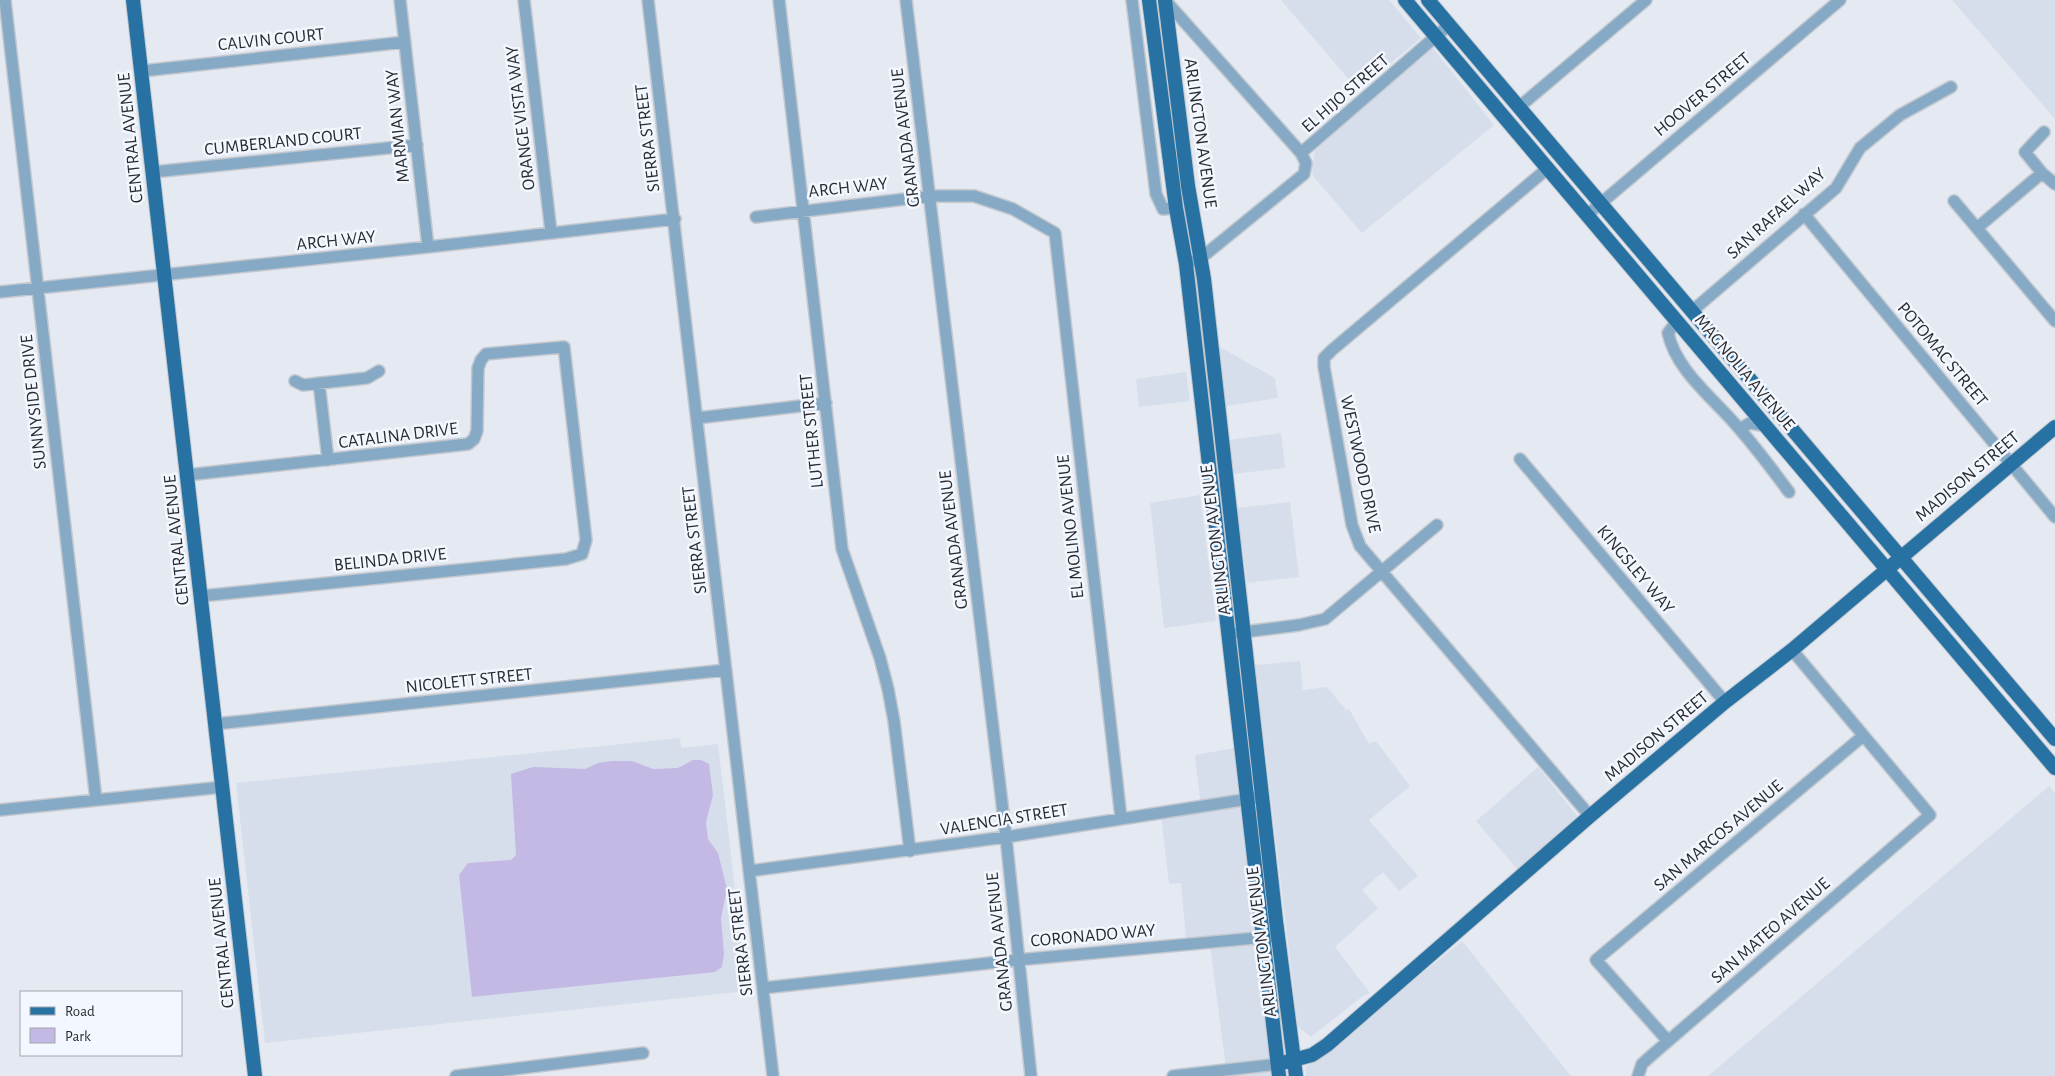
<svg xmlns="http://www.w3.org/2000/svg" width="2055" height="1076" font-family="'Alegreya Sans',sans-serif">
<style>
.built{fill:#d6deec}
.green{fill:#c4b9e5}
.lines{fill:none;stroke-linecap:round;stroke-linejoin:round}
.minor-casing{stroke:#c3c8cf;stroke-width:14}
.major-casing{stroke:#c3c8cf;stroke-width:16}
.minor{stroke:#86aac5;stroke-width:11}
.major{stroke:#2872a3;stroke-width:14}
.labels{text-anchor:middle;stroke-width:5;stroke-linejoin:round;paint-order:stroke}
.street-label{font-size:18px;fill:#2a2c2f;stroke:#f3f7ff}
</style>
<rect width="100%" height="100%" fill="#e5eaf2"/>
<path class="built" d="M1281,0H1389L1421,38L1358,90Z
M1952,0H2055V119Z
M1433,48L1494,125L1362,233L1313,176L1312,171L1315,151L1337,128Z
M1218,346L1275,378L1278,398L1226,406Z
M1186,372L1190,401L1139,407L1136,379Z
M1281,433L1285,468L1233,474L1229,440Z
M1200,495L1216,621L1164,628L1150,503Z
M1290,502L1299,577L1247,583L1237,508Z
M1300,661L1303,690L1327,687L1346,710L1349,709L1369,744L1376,741L1410,786L1369,820L1418,876L1399,891L1383,872L1362,890L1378,908L1335,947L1370,993L1363,996L1311,1037L1298,1027L1255,665Z
M680,738L681,748L718,744L747,991L265,1043L236,783Z
M1235,748L1254,923L1272,1076H1227L1210,945L1187,948L1181,883L1169,884L1161,815L1201,807L1195,755Z
M1538,767L1578,817L1517,869L1476,821Z
M2049,786L2055,793V1076H1708Z
M1462,941L1571,1076H1306L1305,1068Z"/>
<path class="green" d="M693,760H701L709,764L713,795L706,822L708,839L718,853L727,889L721,918L724,954L722,967L715,972L472,997L459,875L468,863L511,860L516,855L511,774L533,767L585,769L598,763L612,761H632L653,769L678,768Z"/>
<g class="lines">
<g class="minor-casing">
<path id="minor" d="M5,0L96,800
M400,0L428,247
M524,0L551,232
M648,0L773,1076
M779,0L842,549L880,658L888,689L894,721L910,851
M906,0L1006,837L1031,1076
M1132,0L1156,194L1163,209L1176,208
M1165,0L1301,153L1306,163L1304,174L1201,258L1194,261
M142,71L405,42
M1519,107L1646,0
M1301,153L1449,25
M1548,168L1332,350L1324,358V367L1352,525L1360,546L1590,816
M153,172L417,145
M2042,173L2025,152L2044,132
M1954,201L2055,321
M1804,214L2055,517
M1587,215L1840,0
M756,217L930,196H974L1013,209L1055,233L1121,818
M1977,228L2042,173L2055,184
M0,292L428,247L675,219
M1692,311L1836,188L1860,148L1900,115L1951,87
M1677,321L1668,333C1676,370 1712,397 1736,425C1755,446 1772,469 1789,492
M295,381L303,385L367,378L379,371
M319,383L328,460
M697,418L826,403
M1740,429L1750,423L1766,426
M1520,459L1725,702
M187,475L468,444L474,439L477,431L478,368L481,360L486,354L564,347L586,540L582,554L566,559L201,596
M1236,633L1299,625L1325,619L1437,525
M215,724L726,670
M0,810L223,787
M749,871L1006,837L1255,798
M763,988L1017,960L1278,936
M1668,1041L1596,960L1863,736
M456,1076L643,1053
M1173,1076L1278,1064
M1638,1076L1642,1064L1652,1055L1930,815L1792,650"/>
</g>
<g class="major-casing">
<path id="major" d="M133,0L255,1076
M1149,0L1176,208L1186,264L1279,1076
M1165,0L1188,186L1204,279L1276,921L1296,1076
M1405,0L2055,768
M1428,0L2055,739
M1286,1062L1312,1055L1327,1045L1590,816L1725,702L1792,650L2055,427"/>
</g>
<use href="#minor" class="minor"/>
<use href="#major" class="major"/>
</g>
<g class="labels">
<g class="street-label">
<text transform="translate(271 39) rotate(-6)" y="6">CALVIN COURT</text>
<text transform="translate(1345 93) rotate(-41)" y="6">EL HIJO STREET</text>
<text transform="translate(1702 94) rotate(-40)" y="6">HOOVER STREET</text>
<text transform="translate(520 118) rotate(-97)" y="6">ORANGE VISTA WAY</text>
<text transform="translate(397 126) rotate(-96)" y="6">MARMIAN WAY</text>
<text transform="translate(1201 133) rotate(82)" y="6">ARLINGTON AVENUE</text>
<text transform="translate(130 138) rotate(-96)" y="6">CENTRAL AVENUE</text>
<text transform="translate(647 138) rotate(-97)" y="6">SIERRA STREET</text>
<text transform="translate(905 138) rotate(-97)" y="6">GRANADA AVENUE</text>
<text transform="translate(283 141) rotate(-6)" y="6">CUMBERLAND COURT</text>
<text transform="translate(848 187) rotate(-6)" y="6">ARCH WAY</text>
<text transform="translate(1776 213) rotate(-42)" y="6">SAN RAFAEL WAY</text>
<text transform="translate(336 240) rotate(-6)" y="6">ARCH WAY</text>
<text transform="translate(1943 354) rotate(50)" y="6">POTOMAC STREET</text>
<text transform="translate(1745 372) rotate(50)" y="6">MAGNOLIA AVENUE</text>
<text transform="translate(33 402) rotate(-96)" y="6">SUNNYSIDE DRIVE</text>
<text transform="translate(811 431) rotate(-96)" y="6">LUTHER STREET</text>
<text transform="translate(398 435) rotate(-7)" y="6">CATALINA DRIVE</text>
<text transform="translate(1361 464) rotate(78)" y="6">WESTWOOD DRIVE</text>
<text transform="translate(1967 476) rotate(-40)" y="6">MADISON STREET</text>
<text transform="translate(1070 527) rotate(-96)" y="6">EL MOLINO AVENUE</text>
<text transform="translate(176 540) rotate(-96)" y="6">CENTRAL AVENUE</text>
<text transform="translate(694 540) rotate(-97)" y="6">SIERRA STREET</text>
<text transform="translate(953 540) rotate(-97)" y="6">GRANADA AVENUE</text>
<text transform="translate(1215 540) rotate(-97)" y="6">ARLINGTON AVENUE</text>
<text transform="translate(390 559) rotate(-6)" y="6">BELINDA DRIVE</text>
<text transform="translate(1636 569) rotate(50)" y="6">KINGSLEY WAY</text>
<text transform="translate(469 680) rotate(-6)" y="6">NICOLETT STREET</text>
<text transform="translate(1656 736) rotate(-40)" y="6">MADISON STREET</text>
<text transform="translate(1004 819) rotate(-9)" y="6">VALENCIA STREET</text>
<text transform="translate(1718 835) rotate(-40)" y="6">SAN MARCOS AVENUE</text>
<text transform="translate(1770 930) rotate(-41)" y="6">SAN MATEO AVENUE</text>
<text transform="translate(1093 935) rotate(-5)" y="6">CORONADO WAY</text>
<text transform="translate(740 942) rotate(-97)" y="6">SIERRA STREET</text>
<text transform="translate(999 942) rotate(-96)" y="6">GRANADA AVENUE</text>
<text transform="translate(1261 942) rotate(-97)" y="6">ARLINGTON AVENUE</text>
<text transform="translate(221 943) rotate(-96)" y="6">CENTRAL AVENUE</text>
</g>
</g>
<rect x="20" y="991" width="162" height="65" fill="#f3f7ff" stroke="#a3a6ac"/>
<rect x="30" y="1007" width="25" height="8" fill="#2872a3" stroke="#a3a6ac"/>
<text x="65" y="1016" font-size="15" fill="#2a2c2f">Road</text>
<rect x="30" y="1028" width="25" height="15" fill="#c4b9e5" stroke="#a3a6ac"/>
<text x="65" y="1041" font-size="15" fill="#2a2c2f">Park</text>
</svg>
